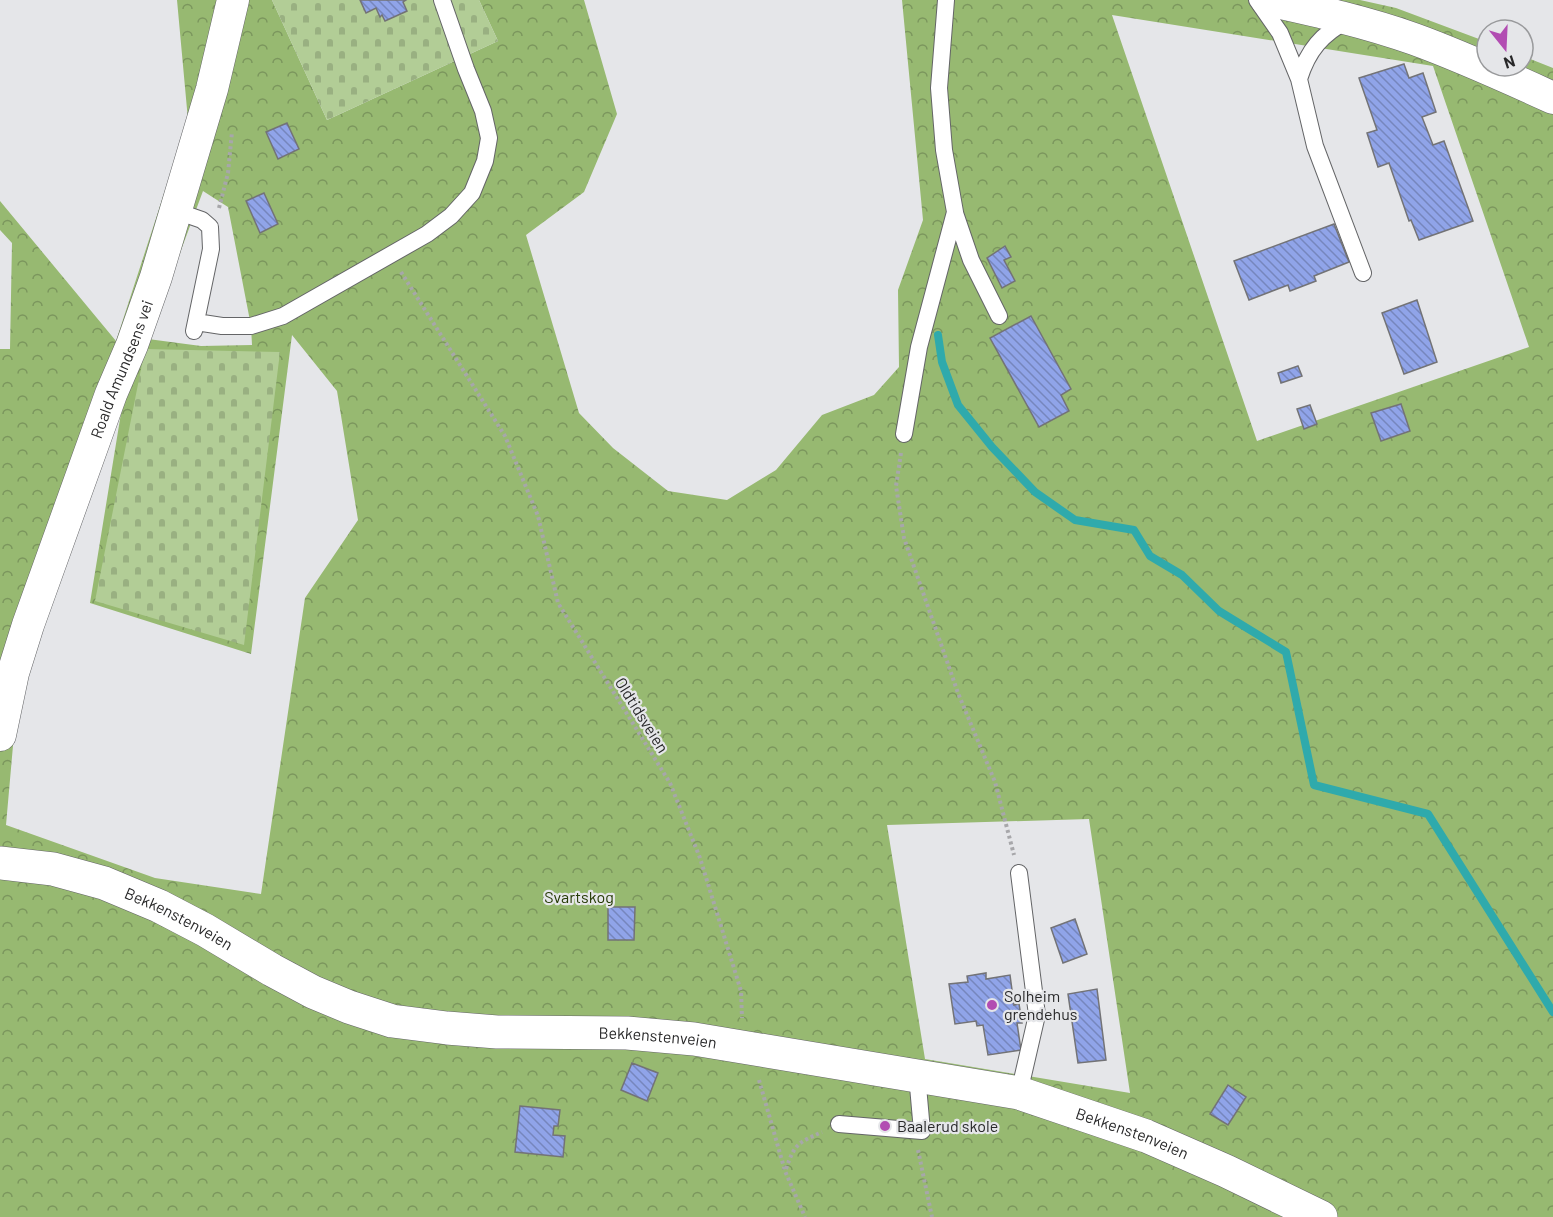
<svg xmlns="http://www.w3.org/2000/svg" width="1553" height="1217" font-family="Barlow,sans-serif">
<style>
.forest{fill:url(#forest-crowns);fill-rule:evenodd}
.cemetery{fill:url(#cemetery-stones)}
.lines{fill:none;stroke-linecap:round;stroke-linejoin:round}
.stream{stroke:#2faaac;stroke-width:8}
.building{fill:url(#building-back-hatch);stroke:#737376;stroke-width:1.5}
.service-casing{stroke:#646567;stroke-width:18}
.minor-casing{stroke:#646567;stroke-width:33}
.secondary-casing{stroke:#646567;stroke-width:34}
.path{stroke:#a7a7aa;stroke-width:4;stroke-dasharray:3 3;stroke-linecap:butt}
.service{stroke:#fff;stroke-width:16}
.minor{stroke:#fff;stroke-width:32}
.secondary{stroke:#fff;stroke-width:33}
.poi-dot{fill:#b24db2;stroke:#e5e6e9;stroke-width:2}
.labels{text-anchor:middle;stroke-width:4.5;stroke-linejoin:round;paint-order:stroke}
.street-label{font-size:16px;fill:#282829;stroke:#e5e6e9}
.park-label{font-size:16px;fill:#263b06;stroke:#e5e6e9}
.poi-label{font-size:16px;fill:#282829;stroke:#e5e6e9;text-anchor:start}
</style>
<defs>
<pattern id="forest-crowns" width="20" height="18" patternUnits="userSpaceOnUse" patternTransform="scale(1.5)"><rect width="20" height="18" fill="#97b971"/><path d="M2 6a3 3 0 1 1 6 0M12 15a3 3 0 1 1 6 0" fill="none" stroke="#7b965d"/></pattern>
<pattern id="cemetery-stones" width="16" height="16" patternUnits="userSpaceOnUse" patternTransform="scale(1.5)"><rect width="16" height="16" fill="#b2cd96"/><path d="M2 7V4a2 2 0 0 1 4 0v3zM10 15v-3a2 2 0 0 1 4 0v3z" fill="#99b081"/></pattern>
<pattern id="building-back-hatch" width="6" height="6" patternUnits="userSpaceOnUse" patternTransform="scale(1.5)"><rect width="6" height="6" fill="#90a4e9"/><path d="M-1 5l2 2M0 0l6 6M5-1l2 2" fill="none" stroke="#7686bd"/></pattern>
</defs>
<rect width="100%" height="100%" fill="#e5e6e9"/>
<path class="forest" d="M177,0H272L327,120L498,41L479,0H584L617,114L584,192L526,235L579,413L613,448L668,491L727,500L776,470L822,415L874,395L899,367L898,290L923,220L902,0H1360L1396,8L1487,42V66H1523V56L1553,68V1217H0V349H10L12,243L0,230V201L116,341L188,120ZM1112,15L1433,66L1529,347L1257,441ZM203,191L228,207L251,326L252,345L201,346L148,339ZM292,335L337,391L358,520L305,598L261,894L155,878L6,825L18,689L122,407L90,603L251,654ZM1089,819L1130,1093L925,1059L887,825Z"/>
<path class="cemetery" d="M272,0H479L498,41L327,120Z
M145,349L280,352L244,645L95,601Z"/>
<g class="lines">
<path class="stream" d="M938,335L942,362L958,405L992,447L1035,492L1075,520L1134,530L1150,556L1182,575L1219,611L1286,652L1314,785L1428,814L1553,1012"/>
</g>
<path class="building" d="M360,0H406L403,2L407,11L385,21L382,15L380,17L376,8L366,13Z
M1404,64L1409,78L1423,73L1436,112L1422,117L1433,145L1444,141L1473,221L1419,240L1411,220L1409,221L1389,163L1378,167L1367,133L1377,130L1359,78Z
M287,123L299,149L278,159L266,132Z
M264,193L278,224L260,233L246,201Z
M1334,224L1349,262L1314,276L1316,281L1290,291L1288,285L1249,300L1234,261Z
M1005,246L1011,257L1004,260L1015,281L1002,288L987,258Z
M1417,300L1437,362L1404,374L1382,313Z
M1031,316L1071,389L1061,395L1069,411L1039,427L990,338Z
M1298,366L1302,376L1281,383L1278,373Z
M1401,404L1410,431L1381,441L1371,413Z
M1310,405L1317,424L1304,429L1297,409Z
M608,907H635L634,940H608Z
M1075,919L1087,954L1063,963L1051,928Z
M986,973V979L1010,975L1014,1005L1019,1004L1022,1023H1017L1021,1050L988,1055L983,1025L977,1026L976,1021L955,1024L949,984L968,982L967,976Z
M1097,989L1106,1060L1078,1063L1068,994Z
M632,1063L658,1073L647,1101L621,1090Z
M1228,1085L1246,1097L1228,1125L1210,1114Z
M520,1106L560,1110L558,1126H554L553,1135L565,1136L563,1157L515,1152Z"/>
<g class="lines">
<g class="service-casing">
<path id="service" d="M1257,0L1280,33L1299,79L1315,146L1363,273
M1299,79C1308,50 1322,34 1348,20
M176,211L202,220L210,227L211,249L194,331
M955,213L971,260L999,316
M196,322L222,326H251L283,316L427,234L451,216L472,193L485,161L489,138L483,111L466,69L442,0
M904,434L919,347L955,212L944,150L939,88L946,0
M1019,873L1037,1015L1019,1093
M839,1124L922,1131L917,1075"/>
</g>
<g class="minor-casing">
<g id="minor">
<path d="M1267,0C1317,11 1366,22 1414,39C1461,56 1507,77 1553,98"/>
<path id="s1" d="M0,735L13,673L28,625L111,394L132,345L156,277L212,89L233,0"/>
</g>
</g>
<g class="secondary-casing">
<g id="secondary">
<path id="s2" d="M0,863L53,869L104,883L159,906L205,930L272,970L313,992L349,1007L392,1021L447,1028L497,1032L627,1033L694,1039L1019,1093L1146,1136L1226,1171L1321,1217"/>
</g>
</g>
<path class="path" d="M219,208L228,173L232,132
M401,272L505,436L538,516L558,603L670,783L700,858L741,991L742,1018
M901,453L896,486L904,538L958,693L995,782L1014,855
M759,1080L785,1171L805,1217
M918,1150L932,1217
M786,1169C795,1143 798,1143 822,1132"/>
<use href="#service" class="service"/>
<use href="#minor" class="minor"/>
<use href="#secondary" class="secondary"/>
</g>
<g class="poi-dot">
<circle cx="992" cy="1005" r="6"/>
<circle cx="885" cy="1126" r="6"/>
</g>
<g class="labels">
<g class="street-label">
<text dy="6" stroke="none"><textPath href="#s1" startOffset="386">Roald Amundsens vei</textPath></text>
<text transform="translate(642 715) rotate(58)" y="6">Oldtidsveien</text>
<text dy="6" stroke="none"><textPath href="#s2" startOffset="189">Bekkenstenveien</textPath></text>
<text dy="6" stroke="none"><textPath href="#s2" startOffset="693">Bekkenstenveien</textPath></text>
<text dy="6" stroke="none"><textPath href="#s2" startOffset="1179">Bekkenstenveien</textPath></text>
</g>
<g class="park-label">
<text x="579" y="903">Svartskog</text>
</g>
<g class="poi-label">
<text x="1004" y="1002">Solheim<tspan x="1004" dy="18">grendehus</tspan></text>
<text x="897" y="1132">Baalerud skole</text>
</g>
</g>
<g transform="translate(1505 48) rotate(162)"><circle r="28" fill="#e5e6e9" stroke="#999a9c" stroke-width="1.5"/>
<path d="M0-4.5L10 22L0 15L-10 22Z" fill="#b24db2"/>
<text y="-9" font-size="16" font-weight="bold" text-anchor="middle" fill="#282829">N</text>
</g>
</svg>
